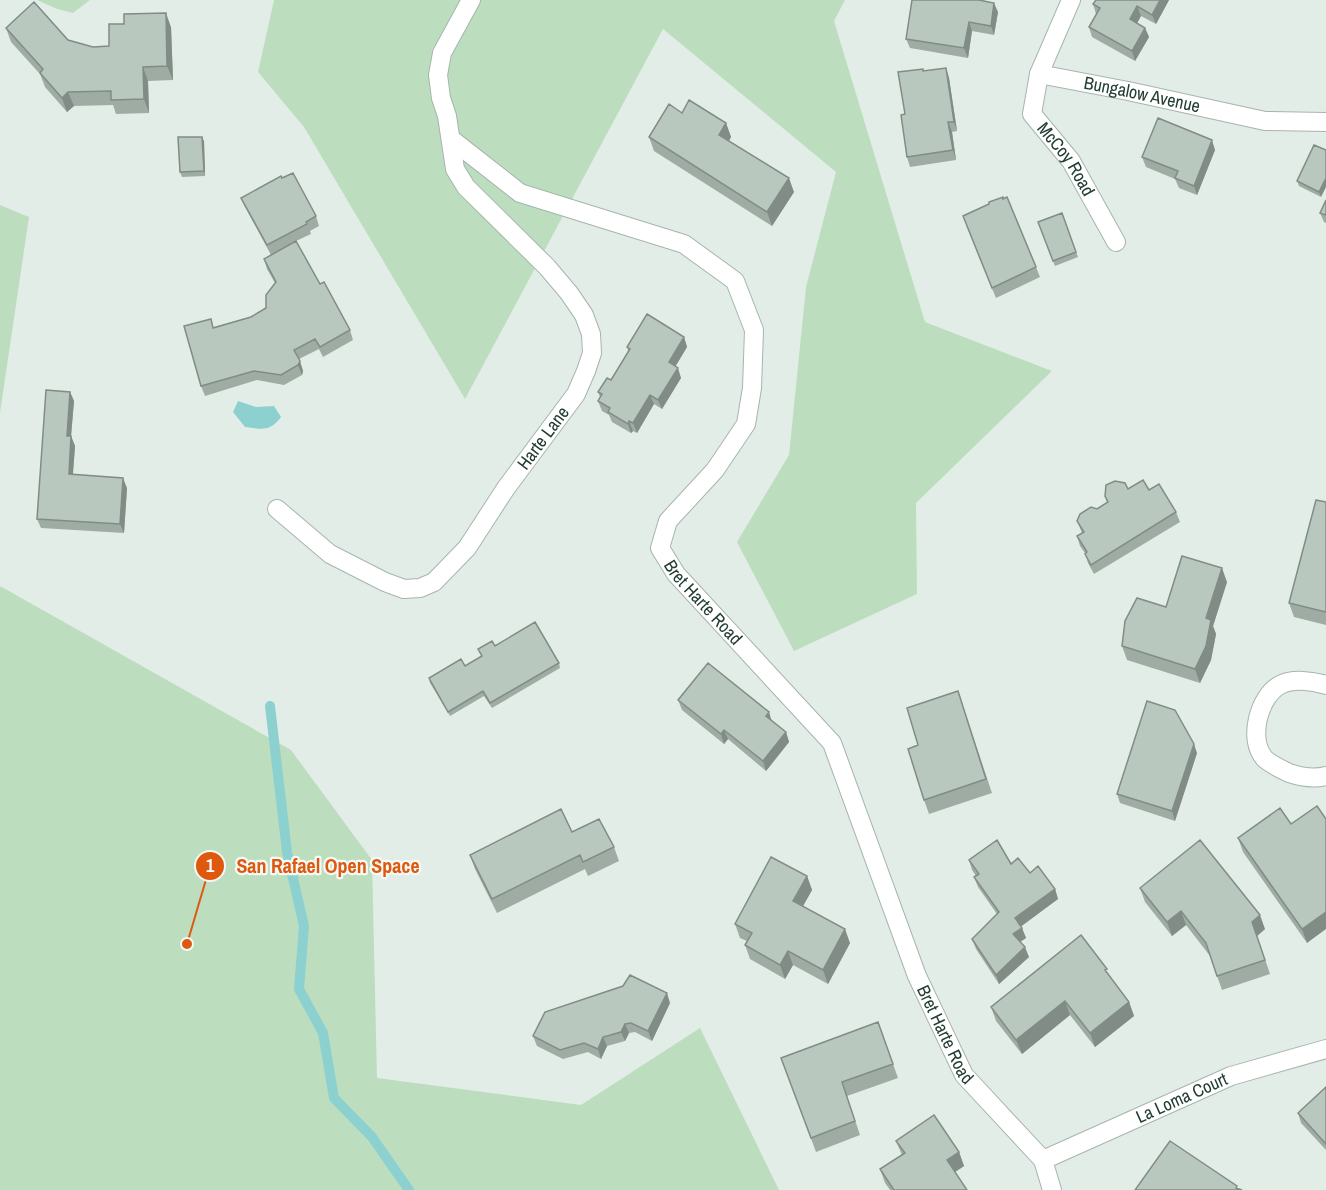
<svg xmlns="http://www.w3.org/2000/svg" width="1326" height="1190" font-family="'Archivo Narrow',sans-serif">
<style>
.green{fill:#bcdebf}
.water{fill:#8cd1d0}
.lines{fill:none;stroke-linecap:round;stroke-linejoin:round}
.stream{stroke:#8cd1d0;stroke-width:10}
.minor-casing{stroke:#a6b5ad;stroke-width:20}
.minor{stroke:#fff;stroke-width:18}
.wall{fill:#9eaca4}
.shaded-wall{fill:#818c86}
.building{fill:#b8c8bf;stroke:#818c86;stroke-width:1.5}
.labels{text-anchor:middle;stroke-width:4.5;stroke-linejoin:round;paint-order:stroke}
.street-label{font-size:18px;fill:#233e32;stroke:#f4f9f6}
.leader{fill:none;stroke:#de580e;stroke-width:2}
.callout-dot{fill:#de580e;stroke:#f4f9f6;stroke-width:2}
.mark-label{font-size:18px;text-anchor:middle;font-weight:bold;fill:#fff}
.callout-label{font-size:20px;text-anchor:middle;font-weight:bold;fill:#de580e;stroke:#f4f9f6;stroke-width:4.5;stroke-linejoin:round;paint-order:stroke}
</style>
<rect width="100%" height="100%" fill="#e3ede7"/>
<path class="green" d="M37,0H90L73,13L57,9Z
M274,0H845L834,21L925,322L1052,371L916,503L917,594L794,651L737,542L789,455L806,287L836,172L663,29L465,399L304,127L258,72Z
M0,205L29,217L0,413Z
M0,586L291,750L372,860L377,1078L581,1105L700,1028L779,1190H0Z"/>
<path class="water" d="M238,401L256,407L274,406L281,417C270,432 262,429 245,427L233,412Z"/>
<g class="lines">
<path class="stream" d="M270,706L287,852L304,926L299,989L323,1033L334,1098L372,1137L409,1190"/>
<g class="minor-casing">
<g id="minor">
<path id="s1" d="M1071,0L1039,74L1032,114L1071,161L1116,242"/>
<path id="s2" d="M1039,74L1128,91L1265,121L1326,122"/>
<path id="s3" d="M451,139L520,193L684,244L735,281L754,330L752,388L746,424L715,470L668,521L660,548L676,574L832,743L917,976L964,1075L1043,1160L1052,1190"/>
<path id="s4" d="M277,509L330,554L385,582L404,589L420,588L434,582L467,548L506,488L576,394L586,371L592,353L591,334L584,315L569,293L547,267L466,187L455,169L447,116L441,98L438,75L442,53L471,0"/>
<path d="M1326,685C1313,681 1293,678 1280,685C1259,696 1247,740 1265,759C1272,765 1281,769 1289,773C1301,777 1314,779 1326,776"/>
<path id="s5" d="M1043,1160L1231,1076L1326,1049"/>
</g>
</g>
<use href="#minor" class="minor"/>
</g>
<path class="wall" d="M1096,0H1169L1156,24L1141,16L1137,23L1145,28L1149,37L1135,61L1092,37L1089,27L1096,14L1093,4Z
M998,12L994,35L972,31L968,58L910,48L906,39Z
M171,27L173,80L148,81L149,113L116,114L113,105L74,106L67,112L45,87L40,74L11,42L6,28L68,40L93,47L109,46Z
M946,68L949,78L957,131L952,132L956,160L910,167L907,157L905,114L924,71Z
M682,113L726,123L731,137L729,141L794,192L772,226L654,151L649,137Z
M204,141L205,176L182,177L180,172Z
M1314,145L1321,197L1299,186L1297,181Z
M1215,150L1197,195L1179,188L1175,179L1146,167L1142,157Z
M282,178L316,216L319,226L310,231L311,234L296,241L320,284L350,330L353,340L323,357L319,349L299,359L303,371L302,375L284,385L257,380L205,396L201,386L214,327L251,317L266,308L275,283L267,269L264,259L271,255L245,207L241,198Z
M1326,200V223L1324,222L1320,213Z
M1062,213L1078,257L1055,266L1038,222Z
M966,225L1036,267L1040,277L996,298Z
M684,337L687,347L675,367L681,378L662,409L654,404L637,433L633,431L631,433L612,422L609,415L602,411L598,401L600,397L598,392L611,380L628,351L627,347Z
M70,392L74,401L71,436L75,446L73,475L127,488L124,533L41,528L37,519Z
M1128,489L1149,490L1176,512L1180,522L1094,574L1088,563L1085,553L1080,546L1077,536L1082,533L1077,521L1107,503L1105,496Z
M1326,502V625L1294,617L1289,603Z
M1227,582L1213,626L1216,634L1211,660L1200,683L1127,660L1122,646L1166,607Z
M478,649L559,663L560,668L492,708L484,696L450,716L430,683L429,678L465,666L481,656Z
M958,691L992,793L929,814L924,800L918,745Z
M678,700L772,721L786,732L789,742L766,771L728,739L724,744L682,710Z
M1197,753L1175,821L1120,803L1117,794Z
M1280,808L1307,943L1243,852L1238,838Z
M572,832L614,847L619,861L588,876L585,869L497,913L475,869L470,855Z
M969,860L1011,864L1030,873L1055,889L1058,899L1021,926L1026,938L1020,942L1029,957L999,984L976,949L972,939L997,914L978,887L974,877L976,876L972,870Z
M807,876L812,890L803,906L850,943L828,984L793,965L785,979L750,959L745,945L747,941L740,938L735,924Z
M1140,888L1265,929L1257,936L1270,974L1222,990L1210,956L1186,925L1172,936L1145,902Z
M1110,977L1129,1002L1134,1016L1095,1047L1070,1015L1022,1054L996,1021L991,1007Z
M670,1003L652,1041L635,1032L629,1033L625,1041L607,1046L601,1059L588,1052L563,1059L537,1046L533,1036Z
M878,1022L898,1078L847,1096L860,1135L816,1152L781,1058Z
M1326,1087V1150L1301,1123L1298,1113Z
M896,1141L959,1152L964,1166L955,1172L967,1190H890L885,1183L880,1169L902,1155Z"/>
<path class="shaded-wall" d="M1160,0H1169L1156,24L1152,15Z
M994,3L998,12L994,35L991,26Z
M1137,6L1141,16L1134,29L1130,19Z
M166,13L171,27L173,80L167,66Z
M969,22L972,31L968,58L964,48Z
M1145,28L1149,37L1135,61L1132,51Z
M143,67L148,81L149,113L144,99Z
M946,68L949,78L957,131L954,122Z
M68,92L74,106L67,112L62,98Z
M948,122L952,132L956,160L953,150Z
M726,123L731,137L724,149L719,135Z
M202,137L204,141L205,176L204,171Z
M1212,140L1215,150L1197,195L1194,186Z
M789,178L794,192L772,226L767,212Z
M1326,178V187L1321,197L1319,192Z
M684,337L687,347L672,372L669,362Z
M300,361L303,371L302,375L298,365Z
M678,368L681,378L662,409L658,400Z
M70,392L74,401L71,436L75,446L72,484L69,474L67,436Z
M650,395L654,404L637,433L633,423Z
M629,421L633,431L631,433L628,424Z
M123,478L127,488L124,533L120,524Z
M1222,568L1227,582L1213,626L1216,634L1211,660L1200,683L1195,669L1206,618Z
M769,712L772,722L766,716Z
M724,730L728,739L724,744L721,734Z
M786,732L789,742L766,771L763,761Z
M1194,744L1197,753L1175,821L1172,811Z
M807,876L812,890L798,915L793,901Z
M1055,889L1058,899L1019,928L1015,918Z
M1181,911L1186,925L1172,936L1167,922Z
M1326,912V929L1307,943L1302,929Z
M1260,915L1265,929L1257,936L1270,974L1252,922Z
M1022,928L1026,938L1017,944L1013,934Z
M845,929L850,943L828,984L823,970Z
M1025,947L1029,957L999,984L996,975Z
M788,951L793,965L785,979L780,965Z
M667,993L670,1003L652,1041L648,1031Z
M1065,1001L1070,1015L1022,1054L1016,1040Z
M1129,1002L1134,1016L1095,1047L1090,1033Z
M625,1024L629,1033L625,1041L621,1032Z
M603,1037L607,1046L601,1059L598,1049Z
M959,1152L964,1166L952,1174L947,1160Z"/>
<path class="building" d="M912,0H979L994,3L991,26L969,22L964,48L906,39Z
M1096,0H1160L1152,15L1137,6L1130,19L1145,28L1132,51L1089,27L1100,8L1093,4Z
M34,2L68,40L93,47L109,46V24H124V14L166,13L167,66L143,67L144,99L111,100V91L68,92L62,98L40,73L43,69L6,28Z
M946,68L954,122H948L953,150L907,157L901,115L905,114L898,72L923,69V71Z
M689,100L726,123L719,135L789,178L767,212L649,137L669,104L682,113Z
M1158,118L1212,140L1194,186L1175,178L1178,171L1142,157Z
M178,137H202L204,171L180,172Z
M1314,145L1326,150V178L1319,192L1297,181Z
M293,173L316,216L306,222L307,224L267,245L241,198L281,176L282,178Z
M1003,197V199L1007,197L1036,267L992,288L963,216L989,204V202Z
M1326,200V215L1320,213Z
M1062,213L1076,252L1053,261L1038,222Z
M296,241L320,284L324,282L350,330L320,347L315,339L294,350L300,361L298,365L281,375L254,371L201,386L184,326L211,319L213,328L251,317L266,308V295L276,282L264,259Z
M647,314L684,337L669,362L678,368L658,400L650,395L633,423L629,421L628,424L608,412L610,408L598,401L602,394L598,392L607,378L611,380L630,349L627,347Z
M46,390L70,392L67,436H71L69,474L123,478L120,524L37,519Z
M1143,480L1149,490L1159,484L1176,512L1091,565L1085,554L1087,552L1077,536L1084,532L1077,521L1080,514L1091,507L1097,509L1108,502L1105,496L1106,485L1115,481L1125,483L1128,489Z
M1316,500L1326,502V612L1289,603Z
M1182,556L1222,568L1206,618L1211,620L1206,646L1195,669L1122,646L1125,621L1137,598L1166,607Z
M535,622L559,663L490,703L483,691L448,712L429,678L461,659L465,666L482,656L478,649L492,641L495,646Z
M708,663L769,712L766,716L786,732L763,761L724,730L721,734L678,700Z
M958,691L986,779L924,800L908,749L918,745L907,708Z
M1147,701L1175,710L1194,744L1172,811L1117,794Z
M1317,806L1326,819V912L1302,929L1238,838L1280,808L1291,824Z
M561,809L572,832L599,819L614,847L583,862L580,855L492,899L470,855Z
M997,840L1011,864L1018,858L1030,873L1038,866L1055,889L1015,918L1022,928L1013,934L1025,947L996,975L972,939L999,912L974,877L979,874L969,860Z
M1200,840L1260,915L1252,922L1265,960L1217,976L1206,943L1181,911L1167,922L1140,888Z
M771,857L807,876L793,901L845,929L823,970L788,951L780,965L745,945L752,933L735,924Z
M1081,935L1107,969L1105,970L1129,1002L1090,1033L1065,1001L1016,1040L991,1007Z
M630,975L667,993L648,1031L631,1023L625,1024L621,1032L603,1037L598,1049L584,1043L560,1050L533,1036L545,1012L623,986Z
M878,1022L893,1064L842,1082L855,1121L811,1138L781,1058Z
M1326,1087V1144L1298,1113Z
M934,1115L959,1152L947,1160L967,1190H894L880,1169L905,1153L896,1141Z
M1170,1141L1237,1186L1236,1188L1242,1190H1135Z"/>
<g class="labels">
<g class="street-label">
<text dy="6" stroke="none"><textPath href="#s2" startOffset="105">Bungalow Avenue</textPath></text>
<text dy="6" stroke="none"><textPath href="#s1" startOffset="178">McCoy Road</textPath></text>
<text dy="6" stroke="none"><textPath href="#s4" startOffset="364">Harte Lane</textPath></text>
<text dy="6" stroke="none"><textPath href="#s3" startOffset="692">Bret Harte Road</textPath></text>
<text dy="6" stroke="none"><textPath href="#s3" startOffset="1196">Bret Harte Road</textPath></text>
<text dy="6" stroke="none"><textPath href="#s5" startOffset="152">La Loma Court</textPath></text>
</g>
</g>
<path class="leader" d="M187 944L210 866"/>
<g class="callout-dot">
<circle cx="187" cy="944" r="6"/>
<circle cx="210" cy="866" r="15"/>
</g>
<g class="mark-label">
<text x="210" y="872">1</text>
</g>
<g class="callout-label">
<text x="328" y="873">San Rafael Open Space</text>
</g>
</svg>
